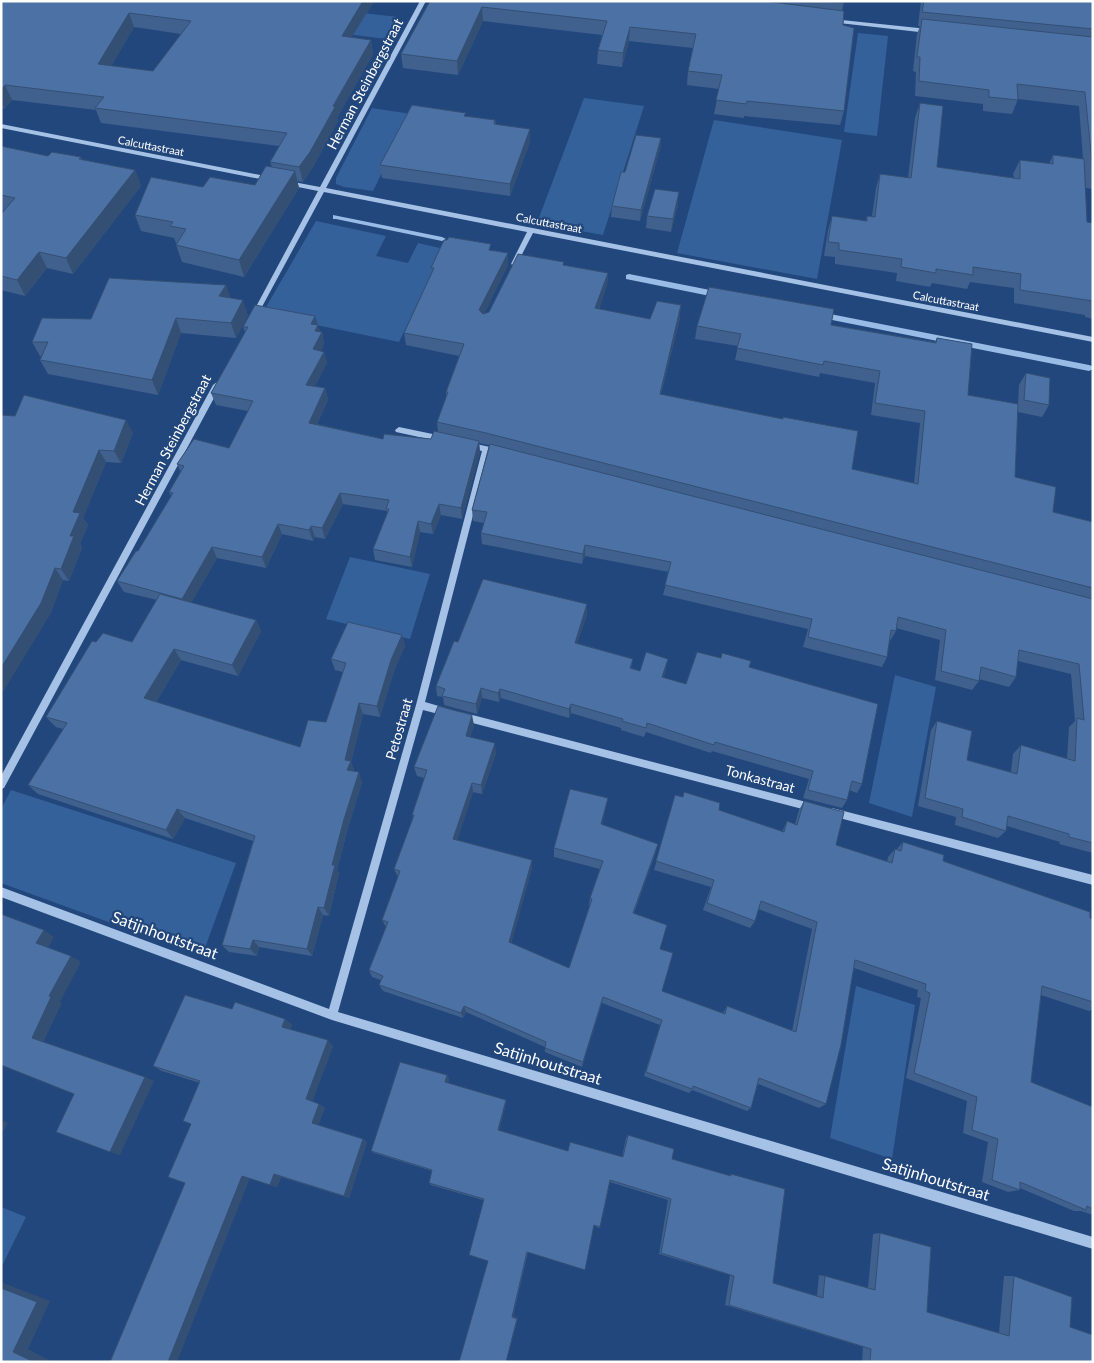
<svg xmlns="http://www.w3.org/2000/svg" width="1094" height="1363" font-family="Lato,sans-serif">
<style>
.green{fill:#35619a}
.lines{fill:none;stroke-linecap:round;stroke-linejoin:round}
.stream{fill:#99bce7;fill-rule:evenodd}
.minor{fill:#a5c1e6;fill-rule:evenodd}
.wall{fill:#40618e;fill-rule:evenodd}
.shaded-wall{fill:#344f74}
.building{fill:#4b71a5;stroke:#344f74;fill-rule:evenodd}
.labels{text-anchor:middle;stroke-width:4.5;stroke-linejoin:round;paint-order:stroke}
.far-street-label{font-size:11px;fill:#fff;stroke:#22477c}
.street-label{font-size:14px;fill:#fff;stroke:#22477c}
.near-street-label{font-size:16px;fill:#fff;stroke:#22477c}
</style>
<rect width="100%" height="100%" fill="#22477c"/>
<path class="green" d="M336,10L398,17L386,39L323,31Z
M858,33L888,36L877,136L844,132Z
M584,98L644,106L603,235L537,223Z
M372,108L411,114L373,191L344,187L336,184V178Z
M714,120L842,140L817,279L677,253Z
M316,221L386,236L376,256L408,263L418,243L444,249L399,342L262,314Z
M350,557L430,574L410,639L326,619Z
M895,675L936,687L912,817L869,803Z
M11,790L236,863L202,956L1,883V809Z
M856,986L915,1005L892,1159L830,1138Z
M1,1207L26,1217L1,1268Z"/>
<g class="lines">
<path class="stream" d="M333,215L442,237L446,239L442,241L336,219H333Z
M629,274L720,292L724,295L720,298L626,279V275Z
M820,312L1089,365L1092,366L1093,369L1089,371L817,317L816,315Z"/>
<path class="minor" d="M420,1H426L326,188L1093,337V342L533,233L517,264L514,266L511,264L527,232L324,192L257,316L256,318H252L251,316L318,191L288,185L285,183L288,181L320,187Z
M832,19L928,29L931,31L928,33L830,22L829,21Z
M1,124L270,177L273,179L270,181L1,128Z
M217,382L221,385L4,788L1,789V776L213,385Z
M399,427L442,436L446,439L442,442L396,432L395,430Z
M467,442L499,449L503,452L499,455L489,453L425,702L449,709L450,712L449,715L446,716L423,710L338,1012L1093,1237V1249L332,1020L1,897V887L329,1009L416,705L482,451L464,447L463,445Z
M461,712L814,804L817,805L819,808L817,811L814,812L461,720L458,719L457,716L458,713Z
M832,808L1093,875V885L832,816L829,815L827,812L829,809Z"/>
</g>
<path class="wall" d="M1,1H374L352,37L371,40L373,54L337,118L338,121L313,167L303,182L297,181L299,188L244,277L182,262L176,245L177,243H176L174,238L141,231L135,215L203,187L255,185L272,167L270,162L279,146L101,123L96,110L12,100L4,109L1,108ZM134,27L181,34L153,71L111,66Z
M430,1H844L842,11L844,111L840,125L744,116V118L714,114L719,89L687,85L688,71L693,48L629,41L622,67L597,64L598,50L602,35L483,21L458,75L403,68L401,54Z
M921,1H1093V189L1086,188L1085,176L1087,222L1093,223V319L1085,317V315L1014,303V288L970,282L967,289L932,283L930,287L896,281L897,273L835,264V257L824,256L828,230L832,216L866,221L867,216H872L876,188L880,174L908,178L915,118L920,103L937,167L1014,178L1013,174L1020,160L1049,164L1053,155L1083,159L1079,106L1018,99L1012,114L983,111V104L915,96L916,72L913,71L917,34L920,26H918Z
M466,116L495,120L496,124L530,142L510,196L382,178L380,165Z
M661,138L660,149L640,221L611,217L612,206Z
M1,146L48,156L81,157L82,160L135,170L141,186L73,274L47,268L25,296L1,290V214L5,211L1,210Z
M678,205L671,232L646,228L647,216Z
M492,250L508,253V265L484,314L489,312L564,262V265L608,273L607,285L599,309L650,319L680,318L661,394L852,469L914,483L920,423L871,415L875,383L820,373L819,377L735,360L738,346L695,339L697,326L831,325L935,342L937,338L968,395L1018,404L1019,385L1026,373L1049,405L1042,417L1018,412L1015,477L1053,512L1093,522V853L1059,844L1060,842L1007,826L1006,831L998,838L955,825L956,817L918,806L931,730L937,721L967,760L1011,772L1013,754L1021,745L1067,759L1069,727L1075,721L1071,674L1018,661L1016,677L1009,687L979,679V681L972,690L935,680L940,640L896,628V631L890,641L887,657L882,667L803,647L808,629L663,595L669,572L585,556L582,564L482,544L481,533L484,523L473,521L472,510L489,445L479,443L480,452L462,519L441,515L433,534L420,532L412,567L375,560L373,549L387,514V511L343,504L325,539L315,537L313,541L282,534L266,568L217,558L191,603L256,620L261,631L238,676L181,660L156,702L300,747L326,722L343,672L335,670L331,659L402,635L405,646L394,671L380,717L363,714L351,762L354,770V772L362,782L348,828L337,870L339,873L329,916L323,915L312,956L259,947L257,956L229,952L222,945L253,841L185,818L173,839L38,794L28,785L63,729L56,727L46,717L96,642H132L157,600L124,592L117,581L138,551L171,496L169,492L181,472L177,464L229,448L248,411L216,405L211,393L245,332L243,327L317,325L320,332H322L324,344L321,351L324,352L327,363L315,386L325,388L328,400L317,424L383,439H431L438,432L437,422L446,397V392L459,356L406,345L404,333L432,274L431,268Z
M226,285L230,298L248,315L236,338L181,333L158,395L48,374L40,360L41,356H40L32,342L91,319Z
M1,415L133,433L121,463L106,462L83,518L88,525L80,544L82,548L69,581L63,580L50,615Z
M587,604V615L577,643L633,659L631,668L640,671L666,669L663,678L686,684L749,667L862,784L857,793L849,790L847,800L842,808L803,798L809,779L712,751L711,753L646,732L644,737L621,730V728L571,713L569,718L501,698L499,702L482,698L477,714L444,705L443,697L437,696L436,686L458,642Z
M474,725L470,737L496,753L482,794L473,792L457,840L532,860V868L511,943L569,968L590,906L589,905L590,898L600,869L554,857V848L606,807L602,824L656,852L634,913L660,949L662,991L723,1013L727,1006L792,1031L812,929L758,909L755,921L750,928L703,910L711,887L654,870L675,795L782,832L787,821L795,824L799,810L804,801L836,845L887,862L888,857L895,849H897L903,842L943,861L1093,919V1009L1089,1011L1041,995L1031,1082L1093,1107V1215L1081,1211H1074L1020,1188V1190L1008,1192L982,1182L988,1142L963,1133L967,1101L906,1078L921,998L917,997L918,990L854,968L826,1104L819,1108L758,1084L751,1108L747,1111L692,1090L689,1093L644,1076L660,1025L602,1003L582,1067L545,1052V1047L466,1012L463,1018L383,991L379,985L381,980L372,977L369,970L386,927L382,920L398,877L394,869L413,818L412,815L424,778L417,776L414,767Z
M232,1009L285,1019L292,1025L290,1029L333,1046L312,1101L319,1104L325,1108L318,1125L363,1139L367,1142L349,1198L281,1177L277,1187L250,1178L185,1183L191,1124L183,1121L200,1083L162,1071L153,1066Z
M447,1075L449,1079L448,1083L506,1100V1103L499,1131L568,1151L622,1157L626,1138L628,1135L672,1159L728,1176L731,1174L773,1283L817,1296L819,1275L825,1276L868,1288L873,1234L880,1233L927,1312L999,1333L1004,1276H1014L1070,1327L1093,1362H862L863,1347L725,1305L730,1275L659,1254L668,1200L610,1182L600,1227L599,1228L594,1226L528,1252L513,1316L518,1318L506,1362L488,1261L483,1200L431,1185L429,1183L432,1171L374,1153L371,1151Z"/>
<path class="shaded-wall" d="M363,1H374L344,50L342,36Z
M482,7L483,21L458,75L457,61Z
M129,13L134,27L104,78L98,64Z
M630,27L629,41L622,67L623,53Z
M371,40L373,54L337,118L338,121L313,167L303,182L299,167Z
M5,85L12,100L4,109L1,102V90Z
M530,129V142L510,196V184Z
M661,138L660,149L640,221L641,210Z
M135,170L141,186L73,274L66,258Z
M295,171L299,188L244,277L239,260Z
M679,192L678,205L671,232L673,219Z
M39,252L47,268L25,296L17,280Z
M508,253V265L480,322L479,310Z
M608,273L607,285L595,321V308Z
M226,285L231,299L219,296Z
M243,300L248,315L236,338L231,323Z
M681,305L680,318L658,405L660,394Z
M315,316L321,334L322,332L324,344L316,361L313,349L311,324Z
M176,318L181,333L158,395L152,380Z
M324,352L327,363L310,396L306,385Z
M325,388L328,400L312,434L309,423Z
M126,420L133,433L121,463L114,451Z
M479,441L480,452L462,519L461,508Z
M99,450L106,462L83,518L88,525L80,544L82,548L69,581L61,569L70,536L73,512Z
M340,493L343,504L325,539L322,528Z
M439,504L441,515L433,534L431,524Z
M418,521L420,532L412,567L410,557Z
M278,524L282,534L266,568L262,557Z
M311,526L315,537L313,541L309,530Z
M585,545V556L582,564L583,554Z
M212,547L217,558L188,609L182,599Z
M55,568L63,580L50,615L1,695V668Z
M587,604V615L574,653L575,643Z
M256,620L261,631L238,676L232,665Z
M402,635L405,646L394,671L380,717L377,706L391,660Z
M174,649L181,660L152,708L144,698Z
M668,659L666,669L660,687L662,677Z
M481,688L482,698L477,714L476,704Z
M500,689L501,698L499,702L498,693Z
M359,703L363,714L351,762L354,770L351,780L347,770L345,760Z
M571,704V713L569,718V709Z
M472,715L474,725L467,746L466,736Z
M495,743L496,753L482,794L481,785Z
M359,772L362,782L348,828L337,870L339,873L329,916L324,908L332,865L344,819Z
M472,783L473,792L455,848L453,839Z
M608,798L606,807L600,832L601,824Z
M177,809L185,818L173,839L166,830Z
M658,844L656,852L631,920L633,913Z
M532,860V868L510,949L509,942Z
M318,907L323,915L312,956L307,949Z
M44,930L54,937L47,950L36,943Z
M253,940L259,947L257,956L250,949Z
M71,956L81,962L60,1002L62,1003L43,1043L32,1038L49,996Z
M603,997L602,1003L582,1067L583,1062Z
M464,1006L466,1012L463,1018L461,1013Z
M285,1019L292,1025L289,1032L282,1027Z
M328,1040L333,1046L312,1103L306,1099Z
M447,1075L449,1079L447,1085L445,1082Z
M145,1077L154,1081L120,1155L110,1152Z
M506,1100V1103L499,1133L498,1130Z
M319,1104L325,1108L318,1126L312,1123Z
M1,1120L8,1123L1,1135Z
M363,1139L367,1142L349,1198L344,1196Z
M274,1174L281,1177L277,1187L270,1185Z
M242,1176L250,1178L177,1362H168Z
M527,1252L513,1316L518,1318L506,1362L512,1317Z
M1,1282L50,1301L28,1349L53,1362H34L13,1352L1,1288Z"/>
<path class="building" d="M1,1H363L342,36L371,40L333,106L335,107L310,152L299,167L270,162L287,133L95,108L104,97L5,85L1,90ZM129,13L191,21L153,71L98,64Z
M430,1H764L844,11L843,25L854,28L844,111L747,101L746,104L716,100L722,75L688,71L696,34L630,27L623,53L598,50L607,21L482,7L457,61L401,54Z
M824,1H844V3Z
M924,1H1093V29L922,12Z
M922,19L1093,37V174L1085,92L1017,84L1018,100L989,97V90L919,81L920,57H917Z
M920,103L943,106L937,167L1020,179V160L1053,164V155L1084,159L1087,222L1093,223V301L1020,290L1021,274L973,267V275L936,269V273L901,267L902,259L839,250V243L828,242L832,216L867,221V216L875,217L880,174L911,178Z
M412,105L466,113L464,116L495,120L494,124L530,129L510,184L380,165Z
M636,135L661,138L641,210L612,206L621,172H625Z
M1,146L48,156L52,152L81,157L79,159L135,170L66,258L39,252L17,280L1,276V214L15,198L1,195Z
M266,166L295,171L239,260L176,245L186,229L170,226L173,222L135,215L151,177L203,187L210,177L255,185Z
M655,189L679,192L673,219L647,216Z
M449,237L491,244L489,250L508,253L479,310L483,314L489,312L518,254L564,262L563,265L608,273L595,308L650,319L657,301L681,305L660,394L783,419V417L858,431L852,469L918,484L925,411L875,403L880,371L824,361L823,365L737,348L741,334L697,326L709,287L834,309L831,325L936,343L937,338L972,344L968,395L1018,404L1015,477L1056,487L1053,512L1093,522V588L486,433L437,422L448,392H446L464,344L404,333L434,268H431L444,240H447Z
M109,278L226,285L219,296L243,300L231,323L176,318L152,380L40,360L48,342H32L42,318L91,319Z
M255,305L315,316L311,324L318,325L315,331L322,332L313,349L324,352L306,385L325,388L309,423L383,439L384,434L431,439L434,431L479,441L461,508L439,504L431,524L418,521L410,557L373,549L389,509H386L389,500L340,493L322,528L311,526L309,530L278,524L262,557L212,547L182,599L117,581L136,551H138L173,493L169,492L184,466L177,464L194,439L229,448L253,401L211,393L248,327H243Z
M1026,373L1050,378L1049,405L1024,400Z
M24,395L126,420L114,451L99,450L73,512L80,513L70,536H74L61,569L55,568L41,603L1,668V415L15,416Z
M490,444L1093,599V843L1069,837V834L1008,816L1006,831L962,817L963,809L925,798L937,721L972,731L967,760L1017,774L1021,745L1075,761L1077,718L1084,720L1079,664L1019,650L1016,677L981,667L979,681L941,671L946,630L898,617L896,631L891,630L887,657L808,637L812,619L665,585L671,562L585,545L583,554L481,533L487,512L472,510Z
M483,579L587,604L575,643L633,659L630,668L640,671L646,652L668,659L662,677L686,684L697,652L721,658L722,653L751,661L749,667L878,704L862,784L852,781L847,800L808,790L813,771L715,742L714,745L647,723L646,728L622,721L623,719L571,704L569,709L500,689L498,693L481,688L476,704L442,696L445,689L436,686L454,641L458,642Z
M160,594L256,620L232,665L174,649L144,698L300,747L308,720L326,722L346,663L331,659L348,622L402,635L391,660L377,706L359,703L345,760L351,761L347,770L359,772L344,819L332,865H335L324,908L318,907L307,949L253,940L250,949L222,945L255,836L177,809L166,830L28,785L67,723L46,717L92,641L96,642L103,633L132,642Z
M438,706L472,715L466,736L495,743L481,785L472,783L453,839L532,860L509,942L569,968L592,899L590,898L603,861L554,848L570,789L608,798L601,824L658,844L633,913L667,925L660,949L673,953L662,991L725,1014L727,1006L796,1032L817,922L761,901L755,921L707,903L714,880L656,861L675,795L683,797L684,792L720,803L719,810L784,832L787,821L797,825L804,801L844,812L836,845L892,863L895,849L901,851L903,842L944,855L943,861L1090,912V918L1093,919V1002L1042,986L1031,1082L1093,1107V1209L1087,1206L1086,1210L1020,1182V1190L992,1180L998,1139L972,1130L977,1097L914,1073L930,993L925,991L926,984L855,960L841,1045L826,1104L759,1078L751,1108L693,1086L692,1089L646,1072L662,1020L603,997L583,1062L545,1048L546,1042L464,1006L461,1013L379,985L383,976L369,970L388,922L382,920L400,871L394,869L414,815H412L427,770L414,767Z
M1,914L44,930L36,943L71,956L49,996L51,997L32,1038L145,1077L110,1152L56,1132L74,1094L1,1065Z
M185,995L232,1009L235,1002L285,1019L282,1027L328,1040L306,1099L319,1104L312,1123L363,1139L344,1196L274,1174L270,1185L242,1176L168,1362H110L185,1183L168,1177L191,1124L183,1121L200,1081L153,1066Z
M400,1062L447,1075L445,1082L506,1100L498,1130L568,1151L570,1142L623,1157L628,1135L674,1149L672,1159L731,1176V1174L785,1189L773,1283L823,1298L825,1276L875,1290L880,1233L931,1247L927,1312L1009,1336L1014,1276L1072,1297L1070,1327L1093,1335V1362H870L871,1349L729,1305L734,1276L661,1253L671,1199L610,1180L600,1227L594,1225L585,1270L527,1252L512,1317L517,1319L506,1362H459L488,1261L469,1255L484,1199L429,1183L432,1170L371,1151Z
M1,1288L37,1302L13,1352L34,1362H1Z"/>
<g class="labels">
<g class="far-street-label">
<text transform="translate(151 146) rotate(11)" y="4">Calcuttastraat</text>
<text transform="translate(549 223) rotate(11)" y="4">Calcuttastraat</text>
<text transform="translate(946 301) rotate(11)" y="4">Calcuttastraat</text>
</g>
<g class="street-label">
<text transform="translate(365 84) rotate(-62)" y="5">Herman Steinbergstraat</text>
<text transform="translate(173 440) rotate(-62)" y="5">Herman Steinbergstraat</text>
<text transform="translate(399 729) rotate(-74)" y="5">Petostraat</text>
<text transform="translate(760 779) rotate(15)" y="5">Tonkastraat</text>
</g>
<g class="near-street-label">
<text transform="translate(165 935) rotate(20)" y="6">Satijnhoutstraat</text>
<text transform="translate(548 1063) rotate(17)" y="6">Satijnhoutstraat</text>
<text transform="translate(936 1179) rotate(17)" y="6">Satijnhoutstraat</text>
</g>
</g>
<rect width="1094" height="1363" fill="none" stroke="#ffffff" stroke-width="5"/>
</svg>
